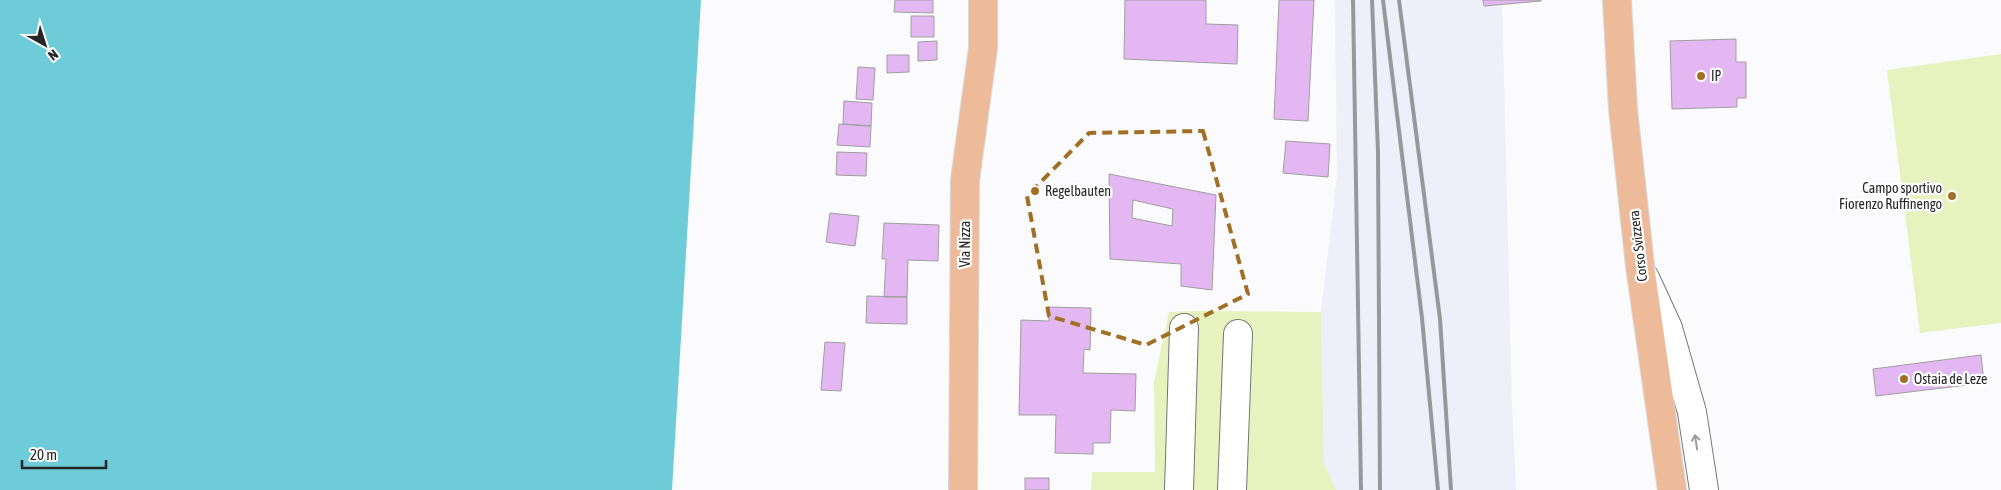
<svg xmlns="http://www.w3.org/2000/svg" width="2001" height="490" font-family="'Asap Condensed',sans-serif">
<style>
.built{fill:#eeeff9}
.green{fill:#e7f2bf}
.water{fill:#6dccd8}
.building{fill:#e3b8f2;stroke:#9f9e9f;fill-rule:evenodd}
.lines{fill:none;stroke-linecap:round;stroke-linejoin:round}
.minor-casing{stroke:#757677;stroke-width:30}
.major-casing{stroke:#d8d8d8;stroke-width:30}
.minor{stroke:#fff;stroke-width:28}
.major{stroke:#eebb9a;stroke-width:28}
.rail{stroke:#98989a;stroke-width:4}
.oneway{stroke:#9d9d9e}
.marked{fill:none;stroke:#a16f25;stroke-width:4;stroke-dasharray:10 6;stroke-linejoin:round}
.poi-dot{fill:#a16f25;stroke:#fff;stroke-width:2}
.labels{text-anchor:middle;stroke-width:4.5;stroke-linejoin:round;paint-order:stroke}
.poi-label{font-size:14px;fill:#262627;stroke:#fff;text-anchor:start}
.street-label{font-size:14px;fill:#262627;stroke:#fff}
</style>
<rect width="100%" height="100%" fill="#fbfbfd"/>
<path class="built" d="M1335,0H1502L1512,407L1516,490H1336L1324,463L1321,312L1337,176Z"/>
<path class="green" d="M2001,54V323L1920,333L1887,70Z
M1193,311L1321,312L1324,463L1336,490H1091L1092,472H1155L1154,382L1169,312Z"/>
<path class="water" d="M0,0H701L672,490H0Z"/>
<path class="building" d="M895,0H933V13L894,12Z
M1125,0H1206V24L1238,25L1237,64L1124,59Z
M1279,0H1314L1308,121L1274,119Z
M1483,0H1541V1L1484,6Z
M911,16H934V37H911Z
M1736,39V62H1746V98H1737V107L1672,109L1670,41Z
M937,41V60L918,61V42Z
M887,55H909V72L887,73Z
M858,67L875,68L873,100L856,99Z
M844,101L872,103L871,126L843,124Z
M839,124L871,126L870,147L837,145Z
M1286,141L1330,144L1328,177L1283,173Z
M837,152L867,153L866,176L836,175Z
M1109,174L1216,195L1212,290L1181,286V264L1110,259ZM1133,200L1173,209L1172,226L1132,218Z
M830,213L859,216L855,246L826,242Z
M884,223L939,225L938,261L908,260L907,297H884L886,259H882Z
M867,296L907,297V324L866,323Z
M1049,307L1091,308L1090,350L1084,349L1083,373L1136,374L1135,411L1111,410L1110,443H1093V454L1055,453L1056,415H1019L1021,320L1049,321Z
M825,342L845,343L841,391L821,390Z
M1981,355L1984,383L1876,396L1873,369Z
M1025,478H1049V490H1025Z"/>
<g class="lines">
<g class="minor-casing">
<path id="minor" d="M1645,278L1668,328L1692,412L1704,490
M1179,490L1184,328
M1232,490L1238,334"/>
</g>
<g class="major-casing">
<path id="major" d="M1617,0L1623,109L1640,266L1672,490
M963,490L965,180L983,48V0"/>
</g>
<use href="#minor" class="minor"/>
<use href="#major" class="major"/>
<path class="rail" d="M1353,0L1361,490
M1372,0L1378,152L1380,490
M1383,0L1422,318L1438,490
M1399,0L1440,319L1451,490"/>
</g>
<defs><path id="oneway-shaft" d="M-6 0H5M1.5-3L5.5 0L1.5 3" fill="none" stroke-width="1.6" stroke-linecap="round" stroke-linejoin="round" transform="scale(1.25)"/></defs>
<use class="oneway" href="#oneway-shaft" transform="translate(1696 442) rotate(-99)"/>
<path class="marked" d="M1203,131L1248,294L1146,345L1049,316L1027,196L1089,133Z"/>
<g class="poi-dot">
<circle cx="1701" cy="76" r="5"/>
<circle cx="1035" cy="191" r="5"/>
<circle cx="1952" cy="196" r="5"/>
<circle cx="1904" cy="379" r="5"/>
</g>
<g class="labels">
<g class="poi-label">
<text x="1711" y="81">IP</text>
<text x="1942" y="193" text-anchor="end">Campo sportivo<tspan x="1942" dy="16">Fiorenzo Ruffinengo</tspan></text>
<text x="1045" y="196">Regelbauten</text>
<text x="1914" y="384">Ostaia de Leze</text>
</g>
<g class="street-label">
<text transform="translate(965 244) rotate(-90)" y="5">Via Nizza</text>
<text transform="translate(1638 246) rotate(-97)" y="5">Corso Svizzera</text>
</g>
</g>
<g transform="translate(45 45) rotate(141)" stroke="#ffffff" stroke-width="4" paint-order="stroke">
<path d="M0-4L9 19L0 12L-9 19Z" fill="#262627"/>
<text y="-8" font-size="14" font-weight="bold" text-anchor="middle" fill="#262627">N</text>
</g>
<path d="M22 460v8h84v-8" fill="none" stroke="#262627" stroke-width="2.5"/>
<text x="30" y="460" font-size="15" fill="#262627" stroke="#ffffff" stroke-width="4" paint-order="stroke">20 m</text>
</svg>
